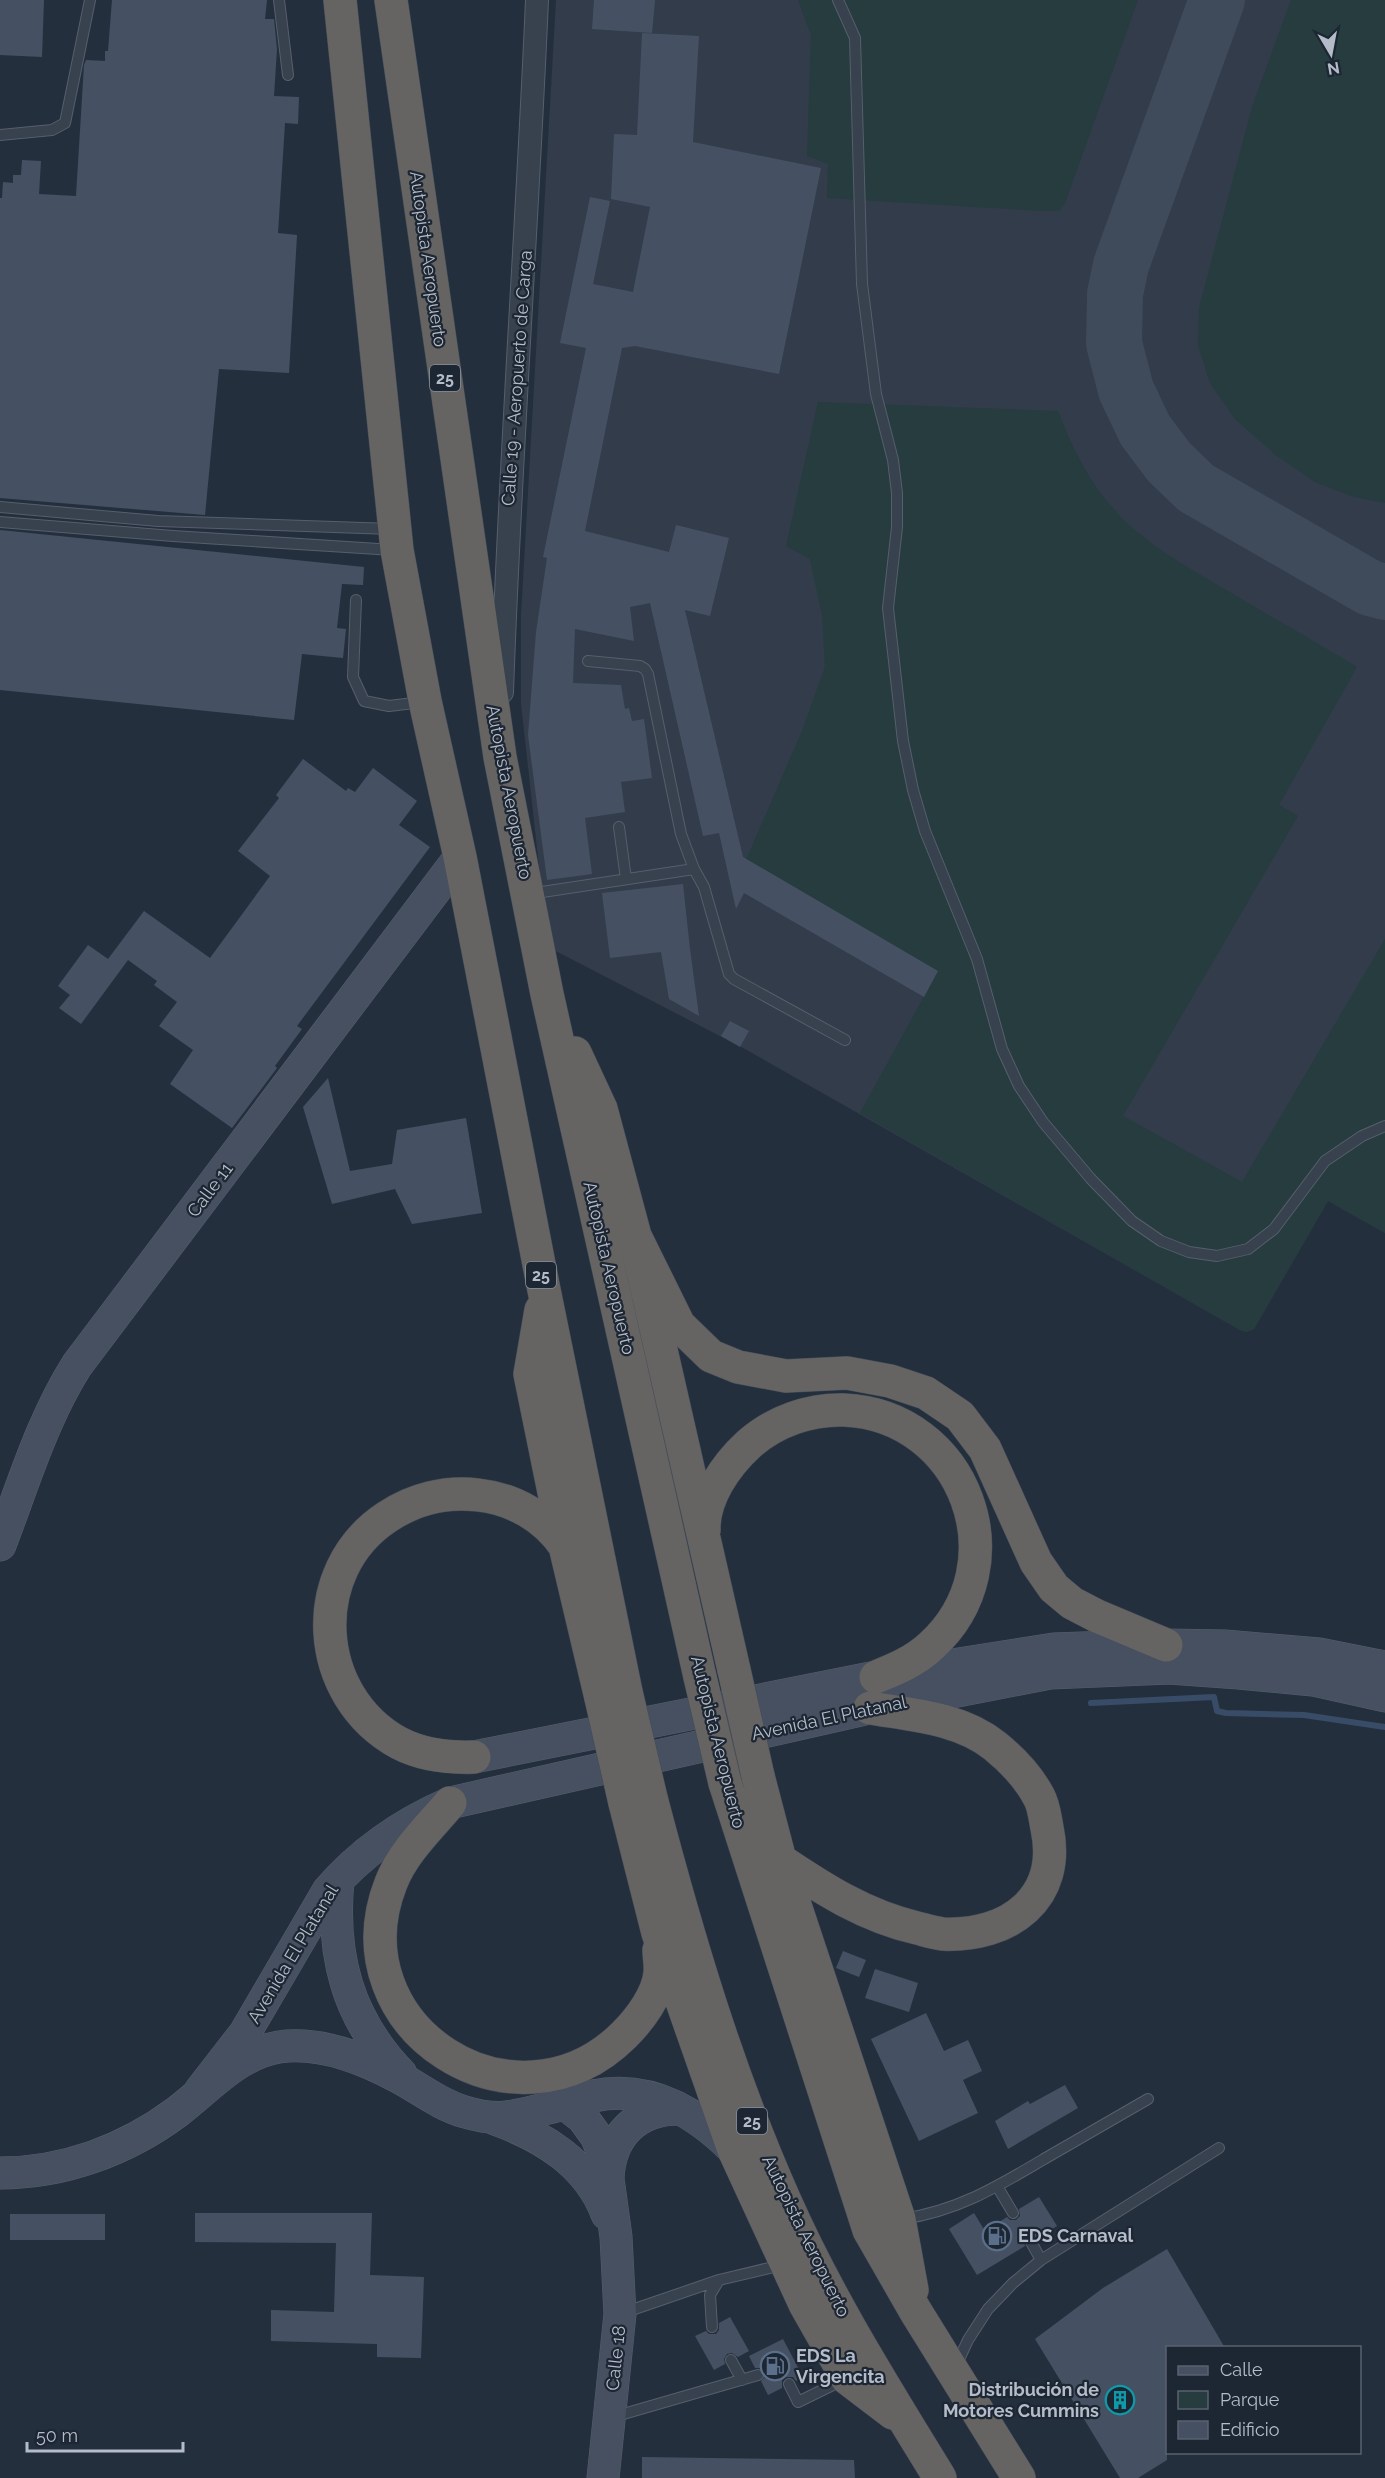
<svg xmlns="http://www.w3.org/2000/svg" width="1385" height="2478" font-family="Raleway,sans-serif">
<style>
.airport{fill:#323c4b}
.green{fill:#263c3f}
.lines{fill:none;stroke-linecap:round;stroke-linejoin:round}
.stream{stroke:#394c67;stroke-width:6}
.taxiway{stroke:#3f4a5a;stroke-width:56}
.building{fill:#455162}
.service-casing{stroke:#565f6c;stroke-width:12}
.minor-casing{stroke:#565f6c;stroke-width:24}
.secondary-casing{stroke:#565f6c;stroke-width:33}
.trunk-casing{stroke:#434c59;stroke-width:34}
.service{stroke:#38414e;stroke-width:10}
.minor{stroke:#38414e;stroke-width:22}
.secondary{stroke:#465061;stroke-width:32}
.trunk{stroke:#656462;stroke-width:33}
.trunk-bridge-casing{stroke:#434c59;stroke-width:34;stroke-linecap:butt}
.trunk-bridge{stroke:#656462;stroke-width:33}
.labels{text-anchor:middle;stroke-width:4.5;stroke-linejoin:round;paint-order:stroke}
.shield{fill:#1d2633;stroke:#878f9c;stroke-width:1.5}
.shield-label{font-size:16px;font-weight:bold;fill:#b4bcc9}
.street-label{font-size:18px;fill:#b4bcc9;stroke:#1d2633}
.poi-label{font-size:18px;font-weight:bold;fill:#b4bcc9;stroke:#1d2633;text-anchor:start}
</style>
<rect width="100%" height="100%" fill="#242f3e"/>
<path class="airport" d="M556,0H1385V1233L1328,1201L1254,1329L1246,1332L1240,1330L745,1049L548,947L521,704V615Z"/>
<path class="green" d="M798,0H1138L1065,203L1059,211H1043L827,198L828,164L807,156L811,35Z
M1291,0H1385V503L1354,497L1315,482L1277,456L1235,419L1210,383L1198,345L1199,308L1252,107Z
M818,402L1058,411C1073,450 1091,487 1121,517C1150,547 1191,569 1226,590C1270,616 1314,641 1357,667L1279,805L1298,816L1123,1116L1242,1182L1385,939V1233L1328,1201L1254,1329L1246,1332L1240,1330L860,1113L938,971L746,860L802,731L825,667L822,615L810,559L786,546Z"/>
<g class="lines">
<path class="stream" d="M1091,1703L1214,1697L1217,1711L1226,1713L1304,1715L1385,1727"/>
<path class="taxiway" d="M1217,0L1121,265L1115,294L1114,343L1126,390L1145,430L1169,462L1196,488L1370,588L1385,592"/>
</g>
<path class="building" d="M0,0H44L42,57L0,55Z
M112,0H267L265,19H274L277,49L274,96L299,97L298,124L285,123L278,233L297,235L289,373L219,369L205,515L0,498V198H2L3,182L13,183V175H21L22,160L41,161L39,194L76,196L84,65L86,60L105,61V51H108Z
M594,0H655L652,33L592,29Z
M642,33L699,36L693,142L821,168L779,374L635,346L622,348L585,531L669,552L676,525L729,538L710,616L685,610L743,857L938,971L924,997L744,893L736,909L719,833L703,836L650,603L630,607L634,641L575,629L573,683L621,685L625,709L629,708L632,721L644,719L652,778L621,782L625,812L585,818L592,874L547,880L528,735L536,632L547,558L543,557L586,348L560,343L590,197L610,201L593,284L633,292L650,207L611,199L614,134L637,135Z
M0,530L364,567L363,585L342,584L337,628L346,629L343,658L302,654L294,720L0,690Z
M303,759L346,791L348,788L355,792L373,768L417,801L399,825L430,847L297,1026L302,1029L275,1066L277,1068L232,1128L170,1084L193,1050L159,1026L177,1002L154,985L157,981L128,960L81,1024L59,1008L70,995L58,986L88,945L108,959L144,911L210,958L270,876L238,851L279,798L276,795Z
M683,884L690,949L699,1016L669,999L661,952L610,958L602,893Z
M730,1021L749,1031L740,1047L721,1036Z
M328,1078L350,1171L392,1164L397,1130L466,1118L482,1213L412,1224L395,1189L332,1204L303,1107Z
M843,1951L866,1960L859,1977L836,1968Z
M875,1969L918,1983L909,2012L865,1998Z
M926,2013L944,2051L968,2040L982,2071L963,2080L978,2113L919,2141L871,2039Z
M1065,2085L1078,2108L1008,2149L995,2121L1028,2101L1030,2104Z
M1039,2197L1057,2226L1037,2238L1032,2235L1027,2236L1024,2241L1025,2246L977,2275L949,2229L974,2213L985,2231L1007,2217L1010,2220H1016L1020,2216L1019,2209Z
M195,2213H372L370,2275L424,2277L421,2358L377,2357V2344L271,2341V2310L334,2312L336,2243L195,2242Z
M10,2214H105V2240H10Z
M1167,2249L1225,2348H1167V2460L1138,2478H1120L1035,2339L1103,2288Z
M730,2317L749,2351L738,2357L732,2353L727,2354L724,2359L725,2364L714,2370L695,2336L706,2331L709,2334H716L719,2330V2323Z
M783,2339L803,2377L796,2381L793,2377H786L782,2380V2388L768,2395L761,2381L765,2377V2372L760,2368H755L749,2356Z
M642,2457L854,2460L855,2478H642Z"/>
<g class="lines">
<g class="service-casing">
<path id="service" d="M279,0L288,75
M838,0L855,38L862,284L876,394L893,460L897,493V527L888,608L903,741L913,790L925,831L977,959L1002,1049L1019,1086L1043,1122L1091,1179L1132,1221L1161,1241L1189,1252L1217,1256L1248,1249L1274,1229L1325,1161L1362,1136L1385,1126
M0,135L52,130L65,123L90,0
M0,507L158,521L392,529
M0,522L173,536L394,550
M356,600L353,677L364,701L389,706L422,702
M588,661L640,666L645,669L648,674L681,834L694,869L704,887L729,974L734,979L845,1040
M619,827L626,879
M529,894L694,869
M997,2186L1013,2213
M902,2219C957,2211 997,2187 1044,2159C1079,2139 1113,2119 1148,2099
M1031,2242L1041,2260
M623,2313L719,2280
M712,2327L710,2295L719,2280L782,2265
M731,2360L742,2380
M956,2366L968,2340L988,2309L1013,2283L1041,2260L1219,2148
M789,2384L798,2402L845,2379
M613,2417L758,2375"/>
</g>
<g class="minor-casing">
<path id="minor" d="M502,692C510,461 527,231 537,0"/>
</g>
<g class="secondary-casing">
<path id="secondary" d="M0,1545C23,1485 42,1420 77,1365L460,857
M474,1757L876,1677L1054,1649L1166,1645L1225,1646L1319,1654L1385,1667
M338,1880C331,1955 347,2018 401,2074
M200,2091L245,2033L328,1891C362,1851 402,1824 450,1803L870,1708L1050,1673L1169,1668L1239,1673L1313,1680L1385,1696
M565,2104L583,2118L596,2136L605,2157L616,2237L620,2314L603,2478
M495,2119C542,2136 588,2163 607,2214
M0,2173C64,2173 126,2150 177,2112C210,2087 237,2054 279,2047C320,2041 365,2059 400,2078C422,2090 441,2105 465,2112C499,2122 511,2117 544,2109C561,2105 576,2100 593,2096C650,2084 696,2112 734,2150
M608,2178C610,2136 636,2109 679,2109"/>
</g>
<g class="trunk-casing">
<path id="trunk" d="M340,0L397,550L425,701L460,857L544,1290L626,1692
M391,0L500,757L547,994L700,1677
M575,1053L601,1109L635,1236L734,1670
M635,1236L679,1325L711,1356L738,1367L786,1376L847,1373L890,1381L926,1393L960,1416L985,1449L1036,1562L1054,1588L1072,1603L1097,1616L1166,1645
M541,1310L530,1374L565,1546L601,1698
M704,1530C703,1498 726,1465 749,1444C775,1421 810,1409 844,1410C965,1415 1021,1564 931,1646C915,1661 896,1669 876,1677
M474,1757C448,1758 422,1755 399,1743C313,1696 305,1571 387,1517C414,1499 446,1491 478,1495C514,1499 545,1517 565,1546
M758,1776L780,1860L899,2219L912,2290
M725,1783L869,2230L916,2312L1019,2478
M651,1798C687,1935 727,2071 785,2201C828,2298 885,2388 940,2478
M450,1803C429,1828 403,1852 391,1883C334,2027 515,2143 624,2035C640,2019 658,1995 660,1973C661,1965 659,1957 659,1950
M625,1803L658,1933L734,2150L805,2304L847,2378L893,2413
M780,1860C823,1889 865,1916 917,1928C925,1930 934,1933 943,1934C1009,1937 1062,1898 1047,1828C1045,1818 1044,1806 1039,1797C1029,1778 1011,1759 995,1746C960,1718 912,1715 870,1708"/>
</g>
<use href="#service" class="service"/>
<use href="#minor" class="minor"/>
<use href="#secondary" class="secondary"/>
<use href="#trunk" class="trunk"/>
<g class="trunk-bridge-casing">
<path id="trunk-bridge" d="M734,1670L758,1776
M700,1677L725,1783
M626,1692L651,1798
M601,1698L625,1803"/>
</g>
<use href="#trunk-bridge" class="trunk-bridge"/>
</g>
<defs>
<g id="fuel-ring" transform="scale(1.5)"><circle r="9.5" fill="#1d2633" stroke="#5c6f8a" stroke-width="1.5"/><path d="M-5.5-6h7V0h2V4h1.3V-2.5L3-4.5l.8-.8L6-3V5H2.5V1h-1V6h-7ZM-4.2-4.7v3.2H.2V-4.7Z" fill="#5c6f8a"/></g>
<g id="building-ring" transform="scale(1.5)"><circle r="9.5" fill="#1d2633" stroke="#0f9aa8" stroke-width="1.5"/><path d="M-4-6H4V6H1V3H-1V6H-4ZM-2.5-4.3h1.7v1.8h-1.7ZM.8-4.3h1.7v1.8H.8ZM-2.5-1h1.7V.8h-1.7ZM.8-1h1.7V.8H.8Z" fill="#0f9aa8"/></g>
</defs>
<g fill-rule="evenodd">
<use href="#fuel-ring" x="997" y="2236"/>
<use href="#fuel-ring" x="775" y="2366"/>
<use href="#building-ring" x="1120" y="2400"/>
</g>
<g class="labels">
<g class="shield">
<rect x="430" y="365" width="30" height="26" rx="4.5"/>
<rect x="526" y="1262" width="30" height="26" rx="4.5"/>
<rect x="737" y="2108" width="30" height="26" rx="4.5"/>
</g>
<g class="shield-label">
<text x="445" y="384">25</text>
<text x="541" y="1281">25</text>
<text x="752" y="2127">25</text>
</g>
<g class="street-label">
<text transform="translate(428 259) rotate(82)" y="6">Autopista Aeropuerto</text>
<text transform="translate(517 378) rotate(-86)" y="6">Calle 19 - Aeropuerto de Carga</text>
<text transform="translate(509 792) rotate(79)" y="6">Autopista Aeropuerto</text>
<text transform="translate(210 1190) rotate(-53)" y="6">Calle 11</text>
<text transform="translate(609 1268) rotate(77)" y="6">Autopista Aeropuerto</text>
<text transform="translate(829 1718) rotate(-12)" y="6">Avenida El Platanal</text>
<text transform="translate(718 1742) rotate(76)" y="6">Autopista Aeropuerto</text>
<text transform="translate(293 1954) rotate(-59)" y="6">Avenida El Platanal</text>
<text transform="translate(806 2236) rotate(64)" y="6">Autopista Aeropuerto</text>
<text transform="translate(616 2358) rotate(-84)" y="6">Calle 18</text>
</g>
<g class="poi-label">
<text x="1018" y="2242">EDS Carnaval</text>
<text x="796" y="2362">EDS La<tspan x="796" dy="21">Virgencita</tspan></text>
<text x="1099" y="2396" text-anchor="end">Distribución de<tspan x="1099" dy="21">Motores Cummins</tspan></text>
</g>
</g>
<rect x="1166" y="2346" width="195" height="108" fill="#1d2633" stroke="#59626f" stroke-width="1.5"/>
<rect x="1178" y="2366" width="30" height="9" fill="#465061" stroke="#59626f" stroke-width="1.5"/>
<text x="1220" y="2376" font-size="18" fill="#b4bcc9">Calle</text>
<rect x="1178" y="2391" width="30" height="18" fill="#263c3f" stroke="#59626f" stroke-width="1.5"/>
<text x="1220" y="2406" font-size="18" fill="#b4bcc9">Parque</text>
<rect x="1178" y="2421" width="30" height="18" fill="#455162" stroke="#59626f" stroke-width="1.5"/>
<text x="1220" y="2436" font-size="18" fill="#b4bcc9">Edificio</text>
<g transform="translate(1331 54) rotate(170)" stroke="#1d2633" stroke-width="4.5" paint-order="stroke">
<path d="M0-4.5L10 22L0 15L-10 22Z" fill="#b4bcc9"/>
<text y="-9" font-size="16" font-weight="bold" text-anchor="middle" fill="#b4bcc9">N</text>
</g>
<path d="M27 2442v9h156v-9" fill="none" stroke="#b4bcc9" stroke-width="3"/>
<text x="36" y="2442" font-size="18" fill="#b4bcc9" stroke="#1d2633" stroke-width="4.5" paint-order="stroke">50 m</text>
</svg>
